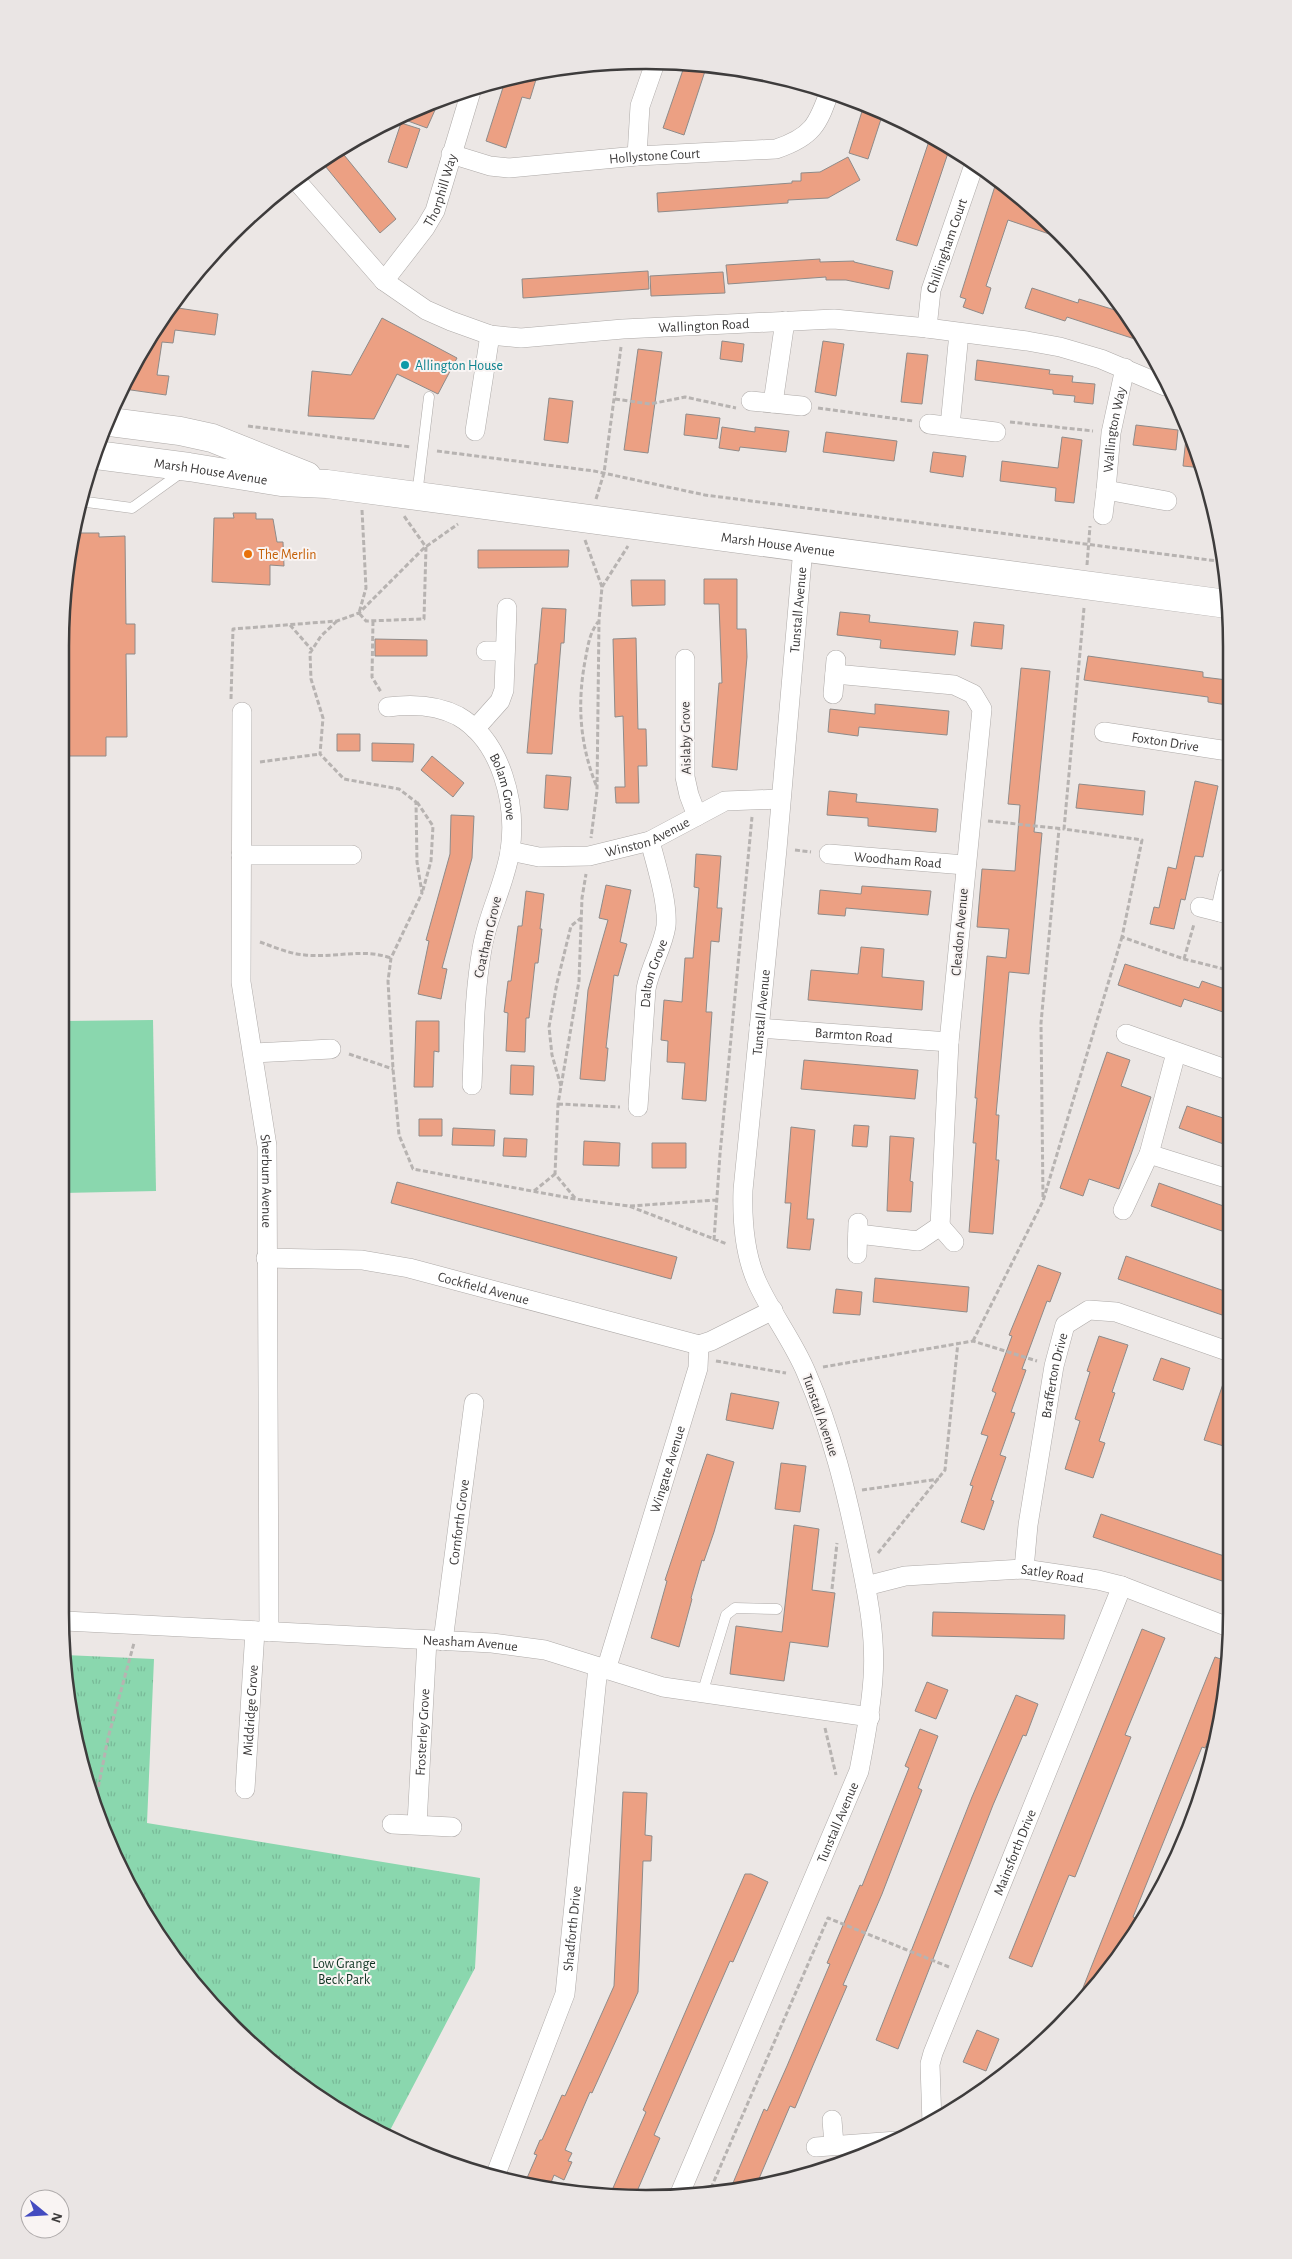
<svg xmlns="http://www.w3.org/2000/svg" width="1292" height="2259" font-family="'Alegreya Sans',sans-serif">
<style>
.park{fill:url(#park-tufts)}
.garden{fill:#8ad7ae}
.building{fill:#eca083;stroke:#8f8b89}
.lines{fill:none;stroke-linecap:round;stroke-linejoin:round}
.lane-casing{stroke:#aeaaa8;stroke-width:11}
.street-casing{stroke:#aeaaa8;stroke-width:20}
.secondary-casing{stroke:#aeaaa8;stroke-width:29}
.path{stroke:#b7b3b1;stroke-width:3;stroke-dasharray:5 2.5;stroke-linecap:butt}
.lane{stroke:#fff;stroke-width:10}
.street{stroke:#fff;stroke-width:19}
.secondary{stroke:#fff;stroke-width:28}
.culture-dot{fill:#0f9aa8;stroke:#f9f4f3;stroke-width:2}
.food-dot{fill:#e8710a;stroke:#f9f4f3;stroke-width:2}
.labels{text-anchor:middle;stroke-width:4;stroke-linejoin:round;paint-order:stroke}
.street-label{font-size:14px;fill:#3e3c3c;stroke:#f9f4f3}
.culture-label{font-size:14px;fill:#0d838f;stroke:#f9f4f3;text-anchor:start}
.food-label{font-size:14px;fill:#c56008;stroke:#f9f4f3;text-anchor:start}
.park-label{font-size:14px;fill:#113524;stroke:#f9f4f3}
.rim{fill:none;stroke:#3e3c3c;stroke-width:2.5}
</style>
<defs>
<pattern id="park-tufts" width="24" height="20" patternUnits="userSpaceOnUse" patternTransform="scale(1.25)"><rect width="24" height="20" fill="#8ad7ae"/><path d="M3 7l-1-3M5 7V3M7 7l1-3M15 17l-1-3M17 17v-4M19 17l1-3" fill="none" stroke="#78b997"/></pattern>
</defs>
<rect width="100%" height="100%" fill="#ece7e5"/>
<path class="park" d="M65,1655L154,1659L147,1823L480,1878L475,1968L386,2138L320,2100L232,2028L181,1969L121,1872L91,1801L65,1690Z"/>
<path class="garden" d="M153,1020L156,1191L63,1193V1021Z"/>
<path class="building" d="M685,64L707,65L684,135L663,128Z
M538,73L530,99L522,97L506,148L486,141L506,78Z
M439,101L427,128L408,121L412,111Z
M864,105L883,113L868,159L849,153Z
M401,123L420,129L407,168L388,162Z
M931,135L950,147L917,246L896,240Z
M340,150L396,219L380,233L321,161Z
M848,157L860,180L828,198L788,200V203L658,212L657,193L792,183V181H801V173L820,172Z
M995,186L1006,190L1060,231L1067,240L1008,220L986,286L991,288L983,314L963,307L966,299L960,297Z
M820,259V262L854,261V262L893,271L889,289L846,280H826V277L728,284L726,265Z
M648,271L649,289L523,298L522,279Z
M723,272L725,293L651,296L650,276Z
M1032,288L1078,303L1079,299L1128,314L1144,342L1067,317L1065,321L1025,308Z
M180,295L178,308L218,314L215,335L175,330L173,343L162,342L157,375L169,376L166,395L124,389L139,353Z
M382,318L457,358L438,394L397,374L374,419L308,416L312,371L351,375Z
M722,341L744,344L742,362L720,359Z
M823,341L844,344L836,396L815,392Z
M638,349L662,352L648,453L624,450Z
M907,353L928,355L922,404L901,402Z
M977,360L1050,370L1049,374L1073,376L1072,382L1095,384L1093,404L1074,402L1075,396L1053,394V390L975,380Z
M549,398L573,401L568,443L544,440Z
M686,414L720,418L717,439L684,435Z
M1136,425L1178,430L1176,450L1133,445Z
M722,427L755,432V427L789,431L786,452L740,447L739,451L719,448Z
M1187,429L1201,457L1203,468L1183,466Z
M826,432L897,441L894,461L823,452Z
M1062,437L1082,440L1074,503L1055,501L1056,488L1000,481L1002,461L1058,468Z
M933,452L966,456L963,477L930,472Z
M233,513H256V519H273L277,542H283L284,566L270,565V585L212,582L214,518H234Z
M74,533H99V537L125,536L126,624H135V654H126L127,737H106V756H64L61,608Z
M478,550H569L568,567L478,568Z
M704,579H737V629H746L747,657L737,770L712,767L719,683H722L719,604H704Z
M631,580H665V605L632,606Z
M542,608L566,609L564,643H561L552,754L527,753L535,664H537Z
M840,612L870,615L869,622L958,631L955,655L880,648L881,640L837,635Z
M974,622L1004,625L1002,649L971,646Z
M636,638L638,729H646L647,766H638L639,803H616L615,787H625L623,716L615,717L613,639Z
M375,639L427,640V656H375Z
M1088,656L1203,672V677L1227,680V705L1208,702V697L1084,680Z
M1021,668L1050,671L1034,832L1042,833L1029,974L1009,972L996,1115H999L996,1160H999L993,1234L969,1232L976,1143H973L977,1098H975L987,956L1006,958L1009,929L977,927L982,869L1015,871L1020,805L1008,804Z
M875,704L949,711L947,735L859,727L858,736L828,732L830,709L875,714Z
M337,734H360V751H337Z
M372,743L414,744L413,762L372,761Z
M432,756L464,783L453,797L421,770Z
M546,775L571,777L568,810L544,808Z
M1195,781L1218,786L1203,857L1195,856L1185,900L1181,899L1174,929L1150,924L1154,907L1159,908L1168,867L1176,869Z
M1079,784L1145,791L1143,815L1076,808Z
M829,791L857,794L856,802L938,809L936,832L868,826V818L827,815Z
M451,815L474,816L472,858L442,968L447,969L441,999L418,994L429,941L426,940L450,854Z
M696,854L721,856L717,908H722L719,942L711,941L706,1012H712L706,1101L682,1099L685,1063L667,1062L668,1041L661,1040L664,1000L682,1002L685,958H693L699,888L694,887Z
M606,885L631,890L620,942L627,944L618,976L614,975L606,1048H608L605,1081L580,1079L588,990L608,920L599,918Z
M862,886L931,891L928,915L846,908L845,916L818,914L820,890L861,894Z
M526,891L544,894L540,929H542L538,963H535L529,1018H526L525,1052L506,1051L508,1013L504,1012L508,981H511L518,926H522Z
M861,947L884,949L882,977L924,981L922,1010L808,1000L811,970L858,974Z
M1125,964L1199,988L1202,981L1228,990L1229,1014L1184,999L1181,1007L1118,985Z
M416,1021H439V1052L434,1051L433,1087H414Z
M1107,1052L1130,1060L1121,1086L1151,1097L1119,1189L1089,1179L1083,1196L1060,1188Z
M804,1060L918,1070L915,1099L801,1089Z
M511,1065L534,1066L533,1095L510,1094Z
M1187,1106L1229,1120V1146L1179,1128Z
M419,1119H442V1136H419Z
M854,1125L869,1126L867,1147L852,1146Z
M791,1127L815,1130L807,1219H814L810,1250L787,1248L791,1203H785Z
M453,1128L495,1130L494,1146L452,1145Z
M890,1136L914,1138L910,1181L913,1182L911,1212L887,1211Z
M504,1138L527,1139L526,1157L503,1156Z
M584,1141L620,1143L619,1166L583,1165Z
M652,1143H686V1168H652Z
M397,1182L677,1257L671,1279L391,1203Z
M1159,1183L1229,1208L1222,1231L1151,1206Z
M1126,1256L1230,1293V1303L1225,1316L1118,1279Z
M1038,1265L1061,1273L1050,1302L1047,1301L1022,1369L1026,1370L1011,1412L1015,1413L1000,1455L1006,1457L991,1500L994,1501L984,1530L961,1522L973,1486L970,1485L988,1436L981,1434L996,1393L992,1391L1012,1336L1009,1335Z
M875,1278L969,1287L967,1312L873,1302Z
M836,1289L862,1292L860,1315L833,1313Z
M1099,1336L1128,1345L1112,1392L1115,1393L1099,1441L1105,1443L1093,1478L1065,1469L1080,1421L1075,1419L1090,1372L1087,1371Z
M1161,1358L1190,1368L1183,1390L1153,1380Z
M1227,1372H1230V1438L1227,1447L1204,1440Z
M731,1393L779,1402L773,1429L726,1420Z
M707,1454L734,1462L714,1532L704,1561L702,1560L691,1598L692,1599L679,1647L651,1638L667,1581L665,1580Z
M781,1463L806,1466L800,1512L775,1509Z
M1101,1514L1230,1558L1231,1584L1093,1537Z
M794,1525L819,1529L812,1590L835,1593L828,1647L790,1642L784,1681L730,1674L736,1626L782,1632Z
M933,1612L1065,1615L1064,1639L932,1636Z
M1142,1629L1165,1638L1125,1735L1131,1737L1075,1877L1069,1875L1032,1967L1009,1958Z
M1215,1657L1229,1662L1222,1707L1205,1748L1202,1747L1133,1917L1137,1919L1127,1942L1081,2005L1077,2003L1096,1955Z
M927,1682L948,1690L936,1719L915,1711Z
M1016,1695L1038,1704L1026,1736L1023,1735L993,1805L898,2049L876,2040L972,1797Z
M920,1729L938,1736L918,1788L922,1790L882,1894L843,1985L847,1986L814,2063L795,2108L790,2106L755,2188L748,2189L733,2183L764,2109L767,2111L787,2066L830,1964L827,1963L860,1885L862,1886L909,1768L905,1766Z
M623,1792L647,1793L645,1835L652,1836L651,1861H643L638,1992L592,2093L590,2092L565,2150L572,2153L568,2161L572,2162L564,2180L554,2175L548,2190L524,2185L537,2155L534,2154L540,2140H542L562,2095L565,2096L614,1986Z
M745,1874H751L768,1882L733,1962L730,1961L654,2135L660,2138L635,2196L610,2195L646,2112L643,2110Z
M977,2030L999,2039L986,2071L963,2062Z"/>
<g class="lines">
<g class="lane-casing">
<path id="lane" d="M417,495L429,397
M79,501L132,508L182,472
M702,1694L726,1615L735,1608L777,1609"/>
</g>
<g class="street-casing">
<g id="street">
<path id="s1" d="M451,154L490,166L509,168L637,156L776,149C812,137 818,125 830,90"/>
<path d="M637,156L640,106L655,63"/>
<path id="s2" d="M294,178L384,281L426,310L451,321L490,335L521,338L623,329L834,319L927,328L1027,341L1060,347L1101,359L1165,386"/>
<path id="s3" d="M384,281L425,228L435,211L472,88"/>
<path id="s4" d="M927,328L931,290L974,165"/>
<path d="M751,401L802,406"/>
<path d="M773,403L785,321"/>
<path d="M929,424L996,432"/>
<path d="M950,426L959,333"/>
<path d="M475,431L490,335"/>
<path id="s5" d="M1106,490L1111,433L1125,368"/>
<path d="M1103,515L1106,490L1167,501"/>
<path d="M486,651H505"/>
<path d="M685,659V777L689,795L697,816"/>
<path d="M835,674L954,685L973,694L982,709L949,1042L940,1226L918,1241L858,1234"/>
<path d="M833,694L836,660"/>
<path id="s6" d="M388,707C411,704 437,705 458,716C502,741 517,805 510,851C505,884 487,916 482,949C474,994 474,1039 472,1085"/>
<path id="s7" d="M242,712L241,982L267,1146L269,1632"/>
<path d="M475,729L500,701L504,690L507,608"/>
<path id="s8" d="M1104,732L1228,751"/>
<path id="s9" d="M510,851L539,857L589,856L650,841L725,801L780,799"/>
<path id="s10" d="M829,854L965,865"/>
<path d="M241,855H352"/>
<path d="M1200,907L1228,914"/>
<path d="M1220,912L1228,877"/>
<path id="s11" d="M759,1028L949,1042"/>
<path d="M1126,1034L1228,1070"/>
<path d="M253,1053L331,1049"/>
<path id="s12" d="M638,1107L646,989C650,967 663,947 666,926C668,901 656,865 650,841"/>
<path d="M1149,1154L1229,1179"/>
<path d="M1123,1210L1149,1154L1176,1053"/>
<path d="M940,1226L954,1242"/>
<path d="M857,1254L858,1223"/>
<path id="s13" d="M266,1258L362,1260L409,1268L699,1345"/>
<path id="s14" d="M1024,1569L1028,1525L1054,1366L1065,1325L1089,1310L1116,1312L1230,1352"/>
<path id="s15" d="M866,1586L905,1576L1024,1569L1098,1580L1122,1586L1231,1628"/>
<path id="s16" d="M65,1621L492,1643L545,1650L663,1687L870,1717"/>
<path id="s17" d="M443,1641L474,1403"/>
<path id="s18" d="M606,1670L698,1368L699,1345L711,1341L773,1310"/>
<path id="s19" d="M245,1789L255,1631"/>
<path d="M392,1824L452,1827"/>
<path id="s20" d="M417,1824L427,1640"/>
<path d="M832,2120L834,2144"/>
<path id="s21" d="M932,2124L930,2064L933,2053L1122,1586"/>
<path d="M816,2147L897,2141"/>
<path id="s22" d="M494,2179L565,1994L598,1667"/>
<path id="s23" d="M678,2198L859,1771C865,1740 871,1710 873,1678C876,1637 868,1597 860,1558C847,1494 832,1432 806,1372C793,1341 771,1313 757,1282C744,1253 742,1221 743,1190L777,849L803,548"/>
</g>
</g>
<g class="secondary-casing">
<g id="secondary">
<path d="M110,422L180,431L212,438L307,476"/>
<path id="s24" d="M96,455L189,467L281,482L327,484L1227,604"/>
</g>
</g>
<path class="path" d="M615,399L650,404L685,397L736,408
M818,408L913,421
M1010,422L1093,431
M248,426L411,447
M437,451L594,471L705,495L1225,562
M596,499L604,473L621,347
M362,510L366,588L359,613L366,621L424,619L426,547L404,516
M585,540L602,587L599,620L597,791L591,838
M1087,565L1090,526
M602,587L628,546
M1084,608L1064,829L1142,840L1122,937L1184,959L1228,970
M337,621L321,636L310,653L311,679L323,718L320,754L344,779L399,789L416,802L417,862L422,893L391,958L388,981L393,1069L399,1135L413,1169L575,1199L629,1206L727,1244
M373,621L372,677L381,692
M290,625L312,650
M231,699L233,629L337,621L359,613L424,548L458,524
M260,762L320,754
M596,785C580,744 577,705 585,661C588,646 589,634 598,622
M417,802L433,826L431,861L423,890
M988,821L1064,829
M795,850L811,852
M260,942C274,947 290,954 305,955C335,958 363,948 391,958
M1184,959L1194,924
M349,1054L393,1069
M561,1086L552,1055L549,1027L557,983L571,926L581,918
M558,1104L620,1107
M534,1191L555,1174
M1043,1197L1041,1023L1059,829
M575,1198L555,1174L558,1104L579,981L582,898L586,874
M630,1206L717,1200
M714,1240L720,1154L752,817
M973,1341L1043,1201L1122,937
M716,1361L786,1373
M823,1367L973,1341L1037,1361
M862,1490L939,1479
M878,1553L945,1470L958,1342
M832,1589L837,1543
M825,1728L836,1775
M94,1809L108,1738L134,1643
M708,2195L828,1918L949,1967"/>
<use href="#lane" class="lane"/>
<use href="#street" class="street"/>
<use href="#secondary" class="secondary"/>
</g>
<circle class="culture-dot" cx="405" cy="365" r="5"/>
<circle class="food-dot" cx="248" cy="554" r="5"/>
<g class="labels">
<g class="street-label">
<text dy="5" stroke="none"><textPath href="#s1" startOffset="206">Hollystone Court</textPath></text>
<text dy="5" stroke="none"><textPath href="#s3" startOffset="108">Thorphill Way</textPath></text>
<text dy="5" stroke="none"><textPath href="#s4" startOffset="85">Chillingham Court</textPath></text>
<text dy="5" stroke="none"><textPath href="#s2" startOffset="471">Wallington Road</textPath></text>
<text dy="5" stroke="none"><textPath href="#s5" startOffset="61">Wallington Way</textPath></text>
<text dy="5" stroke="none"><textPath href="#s24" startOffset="116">Marsh House Avenue</textPath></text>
<text dy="5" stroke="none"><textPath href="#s24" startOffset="688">Marsh House Avenue</textPath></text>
<text dy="5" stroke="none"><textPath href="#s23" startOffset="1652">Tunstall Avenue</textPath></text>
<text transform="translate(685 738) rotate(-91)" y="5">Aislaby Grove</text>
<text dy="5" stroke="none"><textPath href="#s8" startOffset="62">Foxton Drive</textPath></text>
<text dy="5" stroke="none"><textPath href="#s6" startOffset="159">Bolam Grove</textPath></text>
<text dy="5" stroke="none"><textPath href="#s9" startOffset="141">Winston Avenue</textPath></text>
<text dy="5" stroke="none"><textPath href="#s10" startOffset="69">Woodham Road</textPath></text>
<text transform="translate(959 932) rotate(-85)" y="5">Cleadon Avenue</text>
<text transform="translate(487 937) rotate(-77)" y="5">Coatham Grove</text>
<text dy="5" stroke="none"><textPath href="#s12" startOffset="135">Dalton Grove</textPath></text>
<text dy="5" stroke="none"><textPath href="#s23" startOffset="1248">Tunstall Avenue</textPath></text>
<text dy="5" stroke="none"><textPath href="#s11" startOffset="95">Barmton Road</textPath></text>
<text dy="5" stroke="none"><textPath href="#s7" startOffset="471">Sherburn Avenue</textPath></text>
<text dy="5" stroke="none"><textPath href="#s13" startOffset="221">Cockfield Avenue</textPath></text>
<text dy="5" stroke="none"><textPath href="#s14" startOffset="196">Brafferton Drive</textPath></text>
<text transform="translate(821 1415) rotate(71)" y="5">Tunstall Avenue</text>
<text dy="5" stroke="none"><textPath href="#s18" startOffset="210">Wingate Avenue</textPath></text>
<text dy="5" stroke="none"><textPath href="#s17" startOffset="120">Cornforth Grove</textPath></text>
<text dy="5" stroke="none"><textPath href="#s15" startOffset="188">Satley Road</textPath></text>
<text dy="5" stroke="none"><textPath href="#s16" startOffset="406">Neasham Avenue</textPath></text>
<text dy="5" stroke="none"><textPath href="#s19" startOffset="79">Middridge Grove</textPath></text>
<text dy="5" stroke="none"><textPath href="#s20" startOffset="92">Frosterley Grove</textPath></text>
<text dy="5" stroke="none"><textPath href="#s23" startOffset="408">Tunstall Avenue</textPath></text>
<text dy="5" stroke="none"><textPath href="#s21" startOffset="288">Mainsforth Drive</textPath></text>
<text dy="5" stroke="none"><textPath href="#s22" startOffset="264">Shadforth Drive</textPath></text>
</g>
<g class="culture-label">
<text x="415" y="370">Allington House</text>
</g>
<g class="food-label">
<text x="258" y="559">The Merlin</text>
</g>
<g class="park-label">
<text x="344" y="1968">Low Grange<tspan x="344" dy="16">Beck Park</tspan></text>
</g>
</g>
<path d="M0 0H1292V2259H0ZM646 69H646A577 577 0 0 1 1223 646V1613A577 577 0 0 1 646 2190H646A577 577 0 0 1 69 1613V646A577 577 0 0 1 646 69Z" fill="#eae5e4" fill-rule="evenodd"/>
<path class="rim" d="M646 69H646A577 577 0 0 1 1223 646V1613A577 577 0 0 1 646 2190H646A577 577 0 0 1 69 1613V646A577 577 0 0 1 646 69Z"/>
<g transform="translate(45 2214) rotate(108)"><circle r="24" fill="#f9f4f3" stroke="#aeaaaa"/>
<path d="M0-4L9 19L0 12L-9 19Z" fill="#434bc0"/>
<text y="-8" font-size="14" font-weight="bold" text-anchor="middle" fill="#3e3c3c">N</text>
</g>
</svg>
